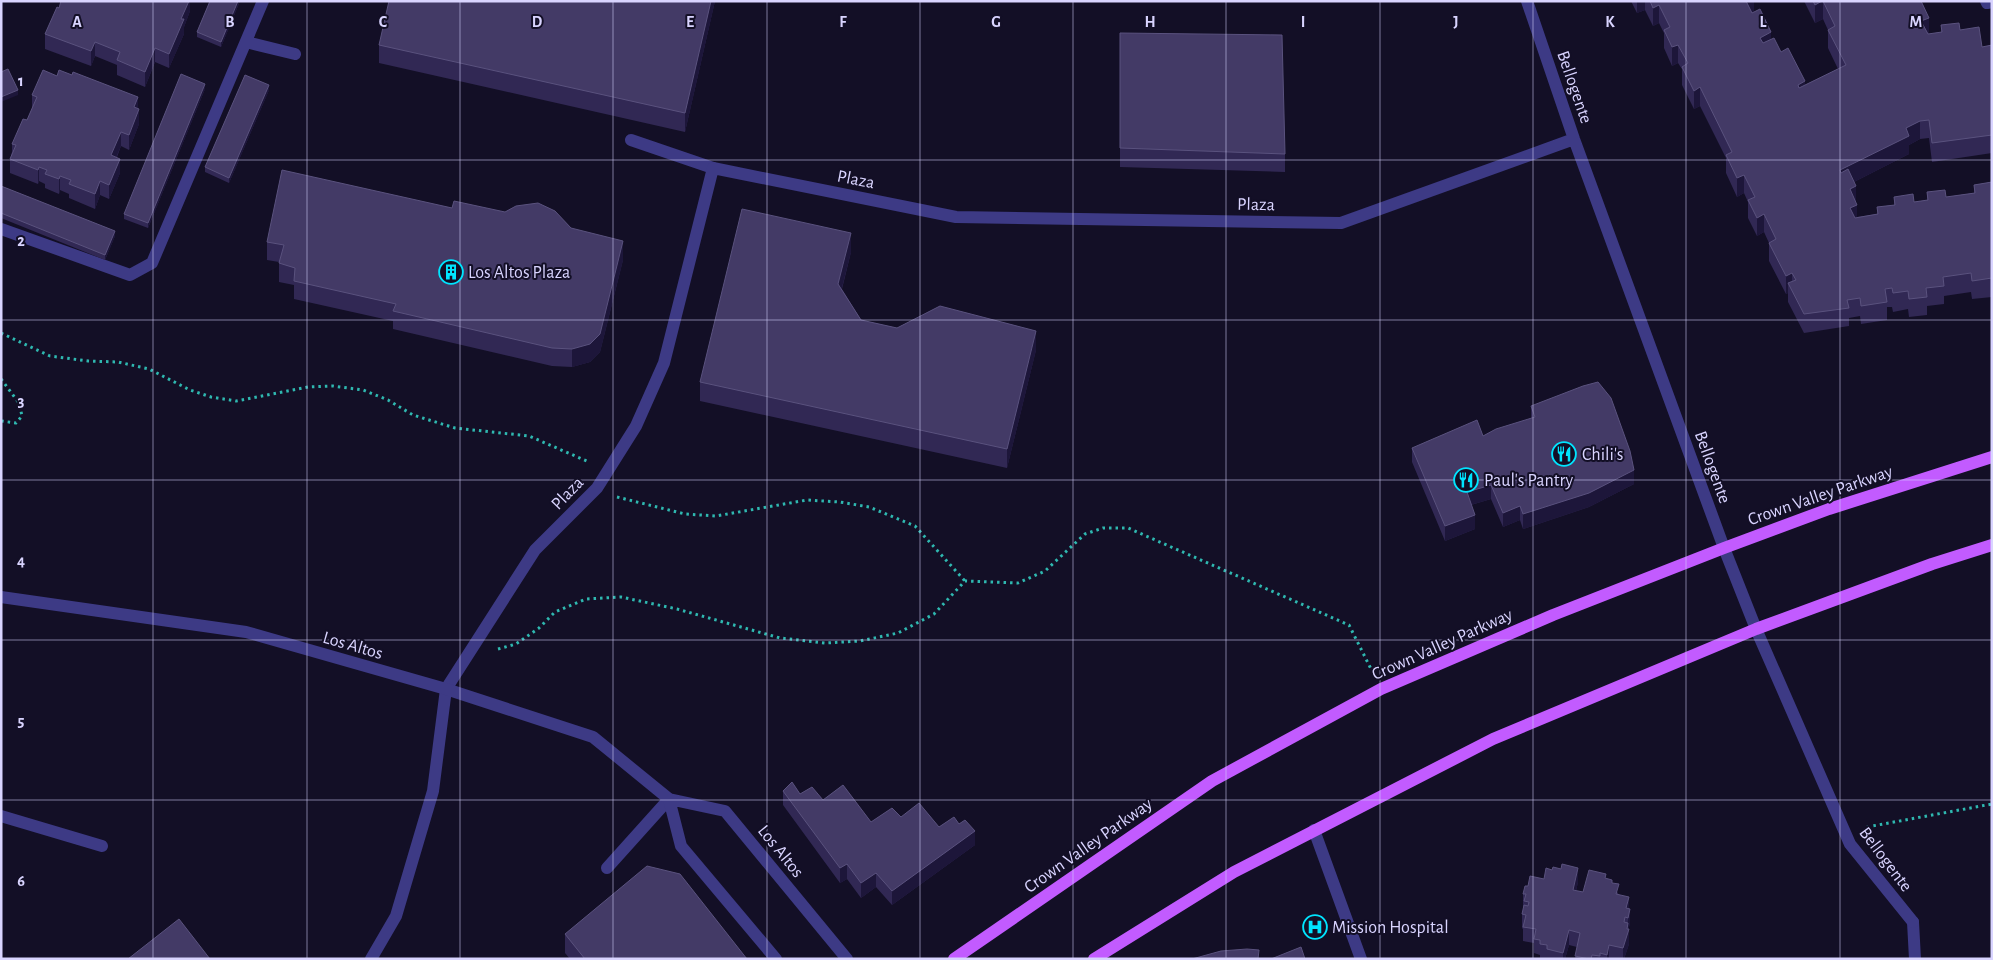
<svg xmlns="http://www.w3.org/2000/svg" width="1993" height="960" font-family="'Alegreya Sans',sans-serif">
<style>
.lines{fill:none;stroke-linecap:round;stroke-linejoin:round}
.path{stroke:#2fb8b0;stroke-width:3;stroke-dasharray:2.5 4;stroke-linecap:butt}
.service{stroke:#3d3a85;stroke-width:12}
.minor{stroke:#3d3a85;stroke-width:12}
.tertiary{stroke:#3d3a85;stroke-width:12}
.primary{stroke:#c25bff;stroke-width:12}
.wall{fill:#312854}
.shaded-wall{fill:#1d163a}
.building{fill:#433a66;stroke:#5a527e}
.grid{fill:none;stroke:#d9d4ff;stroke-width:1;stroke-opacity:0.55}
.labels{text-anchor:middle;stroke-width:4;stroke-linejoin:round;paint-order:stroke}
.street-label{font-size:18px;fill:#d9d4ff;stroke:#130f26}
.poi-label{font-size:18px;fill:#d9d4ff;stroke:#130f26;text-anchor:start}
.grid-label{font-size:16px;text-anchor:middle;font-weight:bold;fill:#d9d4ff;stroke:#130f26;stroke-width:4;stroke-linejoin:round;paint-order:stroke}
</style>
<rect width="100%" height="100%" fill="#130f26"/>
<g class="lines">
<path class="path" d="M1,333L50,356L88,361L118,362L149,369L190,390L211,397L236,401L308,387L333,386L363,390L388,400L413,415L455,428L529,436L589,462
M1,379L19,403L22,416L16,423L1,421
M617,497L685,514L716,516L807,500L840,502L869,507L915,526L965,581
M498,649L516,644L539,628L555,612L586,599L621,597L677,609L780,638L825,643L860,641L898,633L934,614L965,581L1018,583L1045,571L1085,534L1103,528H1128L1349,625L1372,671
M1867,827L1992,804"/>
<path class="service" d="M1986,1L1987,3L1992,2
M246,42L295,54
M631,140L713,168
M1,229L130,275L152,263L263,1
M1,816L102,846
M1314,830L1361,959
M607,868L669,799
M1913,922L1915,959
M371,959L396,916L433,791L446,689"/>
<path class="minor" d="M1527,1L1574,139L1724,548L1756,629L1850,844L1913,922
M446,689L535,550L597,488L636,426L664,363L713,168L956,217L1341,223L1574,139"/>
<path class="tertiary" d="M1,597L246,632L446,689L593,737L669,799L725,811L847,959
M669,799L681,846L776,959"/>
<path class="primary" d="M954,959L1212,781L1381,689L1553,615L1724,548L1829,509L1992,457
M1094,959L1234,872L1493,739L1756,629L1932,564L1992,545"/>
</g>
<path class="wall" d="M190,1V11L184,27V34L169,68L155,62L145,87L117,75V65L95,56L91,66L45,49V34L59,8Z
M210,1H240L221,47L197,37V32Z
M715,1L685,132L379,63V45Z
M1631,1H1754V12L1771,39L1805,85L1838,69L1828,48V30L1823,19L1815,23L1804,1H1921L1929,34L1941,32V25L1960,30L1982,47L1992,45V153L1932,162L1929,138L1920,139L1909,145V154L1854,182L1857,217L1877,214V207L1894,205V197L1914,202L1927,200V192L1946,197L1974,193V185L1992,182V297L1972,299L1971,292L1944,296V304L1927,306V315L1909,317L1908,309L1893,312L1892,307H1887V320L1861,324L1860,316L1849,318V326L1804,333L1788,302V293L1786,294L1769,261V243L1764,232L1757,236L1748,218V202L1744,193L1737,197L1726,173V158L1700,106L1694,109L1682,85V69L1678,63L1672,66L1664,48V33L1659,23L1653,26L1645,10L1637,13Z
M1120,33L1285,154V172L1120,167Z
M205,89L148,228L124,219V214Z
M269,90L229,183L205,172V167Z
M32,95L138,109L139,124L129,150L121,146L117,157L120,173L109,199L100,195L95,209L69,198V194L60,190L59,194L45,188V184L39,181L38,184L10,173V159L12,152V144L27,120L32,109Z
M1,186L115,236L105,260L1,218Z
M452,208L571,228L623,260L600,352L590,362L572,367L552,366L393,329V321L294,299V285L279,282V262L267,260V242Z
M851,252L842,289L861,320L897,328L1036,350L1007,468L700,401V382Z
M1531,406L1634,484L1589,507L1523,529L1520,520L1503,527L1491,499L1471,505L1475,529L1445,541L1412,462V448L1483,436L1531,418Z
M783,791L800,794L871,822L901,817L939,827L975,845L892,905L876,887L861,898L847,879L840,883L783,805Z
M1561,869L1578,882L1576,891L1583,892L1606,879L1612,883L1619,895L1629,909L1630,924L1628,929L1629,944L1624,959H1575L1577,947L1569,945L1565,959H1543L1540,958V955L1534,953V943L1523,941V929L1522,928V914L1524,908H1523V894L1528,886L1544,879L1552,870Z
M565,934L747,959H570L565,953Z"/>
<path class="shaded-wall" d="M189,1H190V11L184,27V34L169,68V54L181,19Z
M238,1H240L221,47V42Z
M711,1H715L685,132V113Z
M1637,1H1645V10L1637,13Z
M1746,1H1754V15L1746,19Z
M1822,1H1823V19L1815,23V5Z
M1659,5V23L1653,26V8Z
M1929,18V36L1921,21Z
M1771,32V50L1760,56V38Z
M95,42V56L91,66V51Z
M1678,45V63L1672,66V47Z
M155,48V62L145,87V72Z
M1805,81V99L1798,85Z
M205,84V89L148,228V223Z
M269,85V90L229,183V178Z
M1700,87V106L1694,109V91Z
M18,90V95L1,102V97Z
M138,97V111L134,107Z
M139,109V124L129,150V135Z
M1920,121V139L1909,145V154L1840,189V170L1906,128Z
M121,132V146L111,169V155Z
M120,159V173L109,199V185Z
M39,167V181L38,184V170Z
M1744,175V193L1737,197V178Z
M60,176V190L59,194V179Z
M100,181V195L95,209V194Z
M1856,186V204L1850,189Z
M1857,205V223L1850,208Z
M1764,214V232L1757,236V218Z
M115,231V236L105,260V255Z
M851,233V252L838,303V284Z
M623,241V260L600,352L590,362L572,367V349Z
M1792,273V290L1788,283V293L1786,294V276Z
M1036,331V350L1007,468V449Z
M1634,470V484L1589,507L1523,529V514Z
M1491,485V499L1467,506V492Z
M1520,506V520L1503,527V513Z
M1475,515V529L1445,541V526Z
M975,831V845L892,905V891Z
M847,864V879L840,883V868Z
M1578,868V882L1573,905V890Z
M876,873V887L861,898V883Z
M1629,897V912L1626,908Z
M1630,909V924L1628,931L1629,929V944L1624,959H1623V948Z
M1569,930V945L1565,959H1563V953Z
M1609,945V959H1607V955Z"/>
<path class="building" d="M61,1H189L181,19H184L169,54L155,48L145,72L117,60L120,52L95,42L91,51L45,34L57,7L59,8Z
M210,1H238L221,42L197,32Z
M389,1H711L685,113L379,45Z
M1650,1H1746L1752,13L1760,9L1771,32L1760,38L1763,43L1774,38L1781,52L1788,48L1805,81L1798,85L1799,88L1846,65L1828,30L1835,26L1823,1H1921L1929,18L1921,21L1928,34L1942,32L1941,25L1959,23L1960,30L1979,27L1982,47L1992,45V135L1932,143L1929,120L1920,121L1906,128L1909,136L1840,170L1841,173L1848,169L1856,186L1850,189L1857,205L1850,208L1855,218L1878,214L1877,207L1895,205L1894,197L1913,194L1914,202L1928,200L1927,192L1945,190L1946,197L1975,193L1974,185L1992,182V278L1972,281L1971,273L1943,277L1944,286L1926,288L1927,297L1909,299L1908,291L1893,293L1892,288L1885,289L1887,302L1861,306L1860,298L1847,300L1849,308L1804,314L1788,283L1796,280L1792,273L1786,276L1769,243L1776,239L1764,214L1757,218L1748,200L1755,197L1744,175L1737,178L1726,155L1732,152L1700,87L1694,91L1682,67L1688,63L1678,45L1672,47L1664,30L1670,27L1659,5L1653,8Z
M1813,1H1822L1815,5Z
M1120,33L1282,35L1285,154L1120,148Z
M8,69L18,90L1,97V72Z
M43,70L57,76L59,70L72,75L73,72L138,97L134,107L139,109L129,135L121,132L111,155L120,159L109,185L100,181L95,194L69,184L71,180L60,176L59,179L45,174L47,170L39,167L38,170L10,159L16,145L12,144L23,119L27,120L37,97L32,95Z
M181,74L205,84L148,223L124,214Z
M245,75L269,85L229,178L205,167Z
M282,170L452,208L454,201L505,212L516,206L538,203L555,211L571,228L623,241L600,334L590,344L572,349L552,348L393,311L396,304L294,281L295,268L279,263L284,245L267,242Z
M1,186L115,231L105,255L1,213Z
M742,209L851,233L838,284L861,320L897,328L940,306L1036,331L1007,449L700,382Z
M1598,382L1611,398L1630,451L1634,470L1589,493L1523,514L1520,506L1503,513L1491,485L1467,492L1475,515L1445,526L1412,448L1477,420L1483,436L1496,429L1535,417L1531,406L1583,386Z
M792,782L800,794L812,787L823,800L843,785L871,822L892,808L901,817L919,803L939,827L954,817L959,824L965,820L975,831L892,891L876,873L861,883L847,864L840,868L783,791Z
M1562,864L1578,868L1573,890L1583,892L1589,870L1606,874L1605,878L1612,880V883L1619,884L1616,894L1629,897L1626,908L1630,909L1628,918L1625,917L1624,922L1628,923L1627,929H1629L1623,948L1609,945L1607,955L1600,953V956L1592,955L1591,959H1589L1575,956L1580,933L1569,930L1563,953L1547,949V945L1540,944V940L1534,939L1536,929L1523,927L1526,915L1522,914L1524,905L1528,906L1529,902L1524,901L1526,894H1523L1525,886H1528L1530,876L1544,879L1546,868L1552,870L1553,867L1561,869Z
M647,866L680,874L747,959H585L565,934Z
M179,919L210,959H128Z
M1301,947L1305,959H1271Z
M1247,949L1259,950L1258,959H1192L1221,951Z"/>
<path class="grid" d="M153,1V959M307,1V959M460,1V959M613,1V959M767,1V959M920,1V959M1073,1V959M1226,1V959M1380,1V959M1533,1V959M1686,1V959M1840,1V959M1,160H1992M1,320H1992M1,480H1992M1,640H1992M1,800H1992"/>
<defs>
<g id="building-ring" transform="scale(1.25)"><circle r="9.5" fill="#130f26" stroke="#00e5ff" stroke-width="1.5"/><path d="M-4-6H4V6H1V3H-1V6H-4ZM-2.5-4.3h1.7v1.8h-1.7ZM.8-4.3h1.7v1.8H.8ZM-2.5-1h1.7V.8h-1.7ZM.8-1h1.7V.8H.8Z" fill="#00e5ff"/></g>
<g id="restaurant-ring" transform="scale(1.25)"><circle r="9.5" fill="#130f26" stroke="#00e5ff" stroke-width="1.5"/><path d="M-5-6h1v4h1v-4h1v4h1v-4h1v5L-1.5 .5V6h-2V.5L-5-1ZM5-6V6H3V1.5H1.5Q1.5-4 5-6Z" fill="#00e5ff"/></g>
<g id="hospital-ring" transform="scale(1.25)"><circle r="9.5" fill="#130f26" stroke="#00e5ff" stroke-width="1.5"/><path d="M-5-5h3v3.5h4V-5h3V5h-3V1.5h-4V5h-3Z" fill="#00e5ff"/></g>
</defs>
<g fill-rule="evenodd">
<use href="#building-ring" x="451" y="272"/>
<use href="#restaurant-ring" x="1564" y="454"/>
<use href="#restaurant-ring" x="1466" y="480"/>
<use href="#hospital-ring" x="1315" y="927"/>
</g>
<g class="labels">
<g class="street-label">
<text transform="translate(1575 87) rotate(71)" y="6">Bellogente</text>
<text transform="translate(856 179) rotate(11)" y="6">Plaza</text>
<text transform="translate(1256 204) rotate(1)" y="6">Plaza</text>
<text transform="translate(1713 467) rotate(70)" y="6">Bellogente</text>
<text transform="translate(567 493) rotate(-46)" y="6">Plaza</text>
<text transform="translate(1820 495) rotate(-19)" y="6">Crown Valley Parkway</text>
<text transform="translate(1442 644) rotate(-24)" y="6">Crown Valley Parkway</text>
<text transform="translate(353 645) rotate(16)" y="6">Los Altos</text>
<text transform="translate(1088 845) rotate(-35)" y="6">Crown Valley Parkway</text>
<text transform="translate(781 851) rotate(51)" y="6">Los Altos</text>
<text transform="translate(1886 859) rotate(53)" y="6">Bellogente</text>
</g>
<g class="poi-label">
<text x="468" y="278">Los Altos Plaza</text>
<text x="1582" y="460">Chili's</text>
<text x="1484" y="486">Paul's Pantry</text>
<text x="1332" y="933">Mission Hospital</text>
</g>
</g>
<g class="grid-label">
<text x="77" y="27">A</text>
<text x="230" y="27">B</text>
<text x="383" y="27">C</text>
<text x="537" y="27">D</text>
<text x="690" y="27">E</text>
<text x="843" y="27">F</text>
<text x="996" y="27">G</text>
<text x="1150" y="27">H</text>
<text x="1303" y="27">I</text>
<text x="1456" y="27">J</text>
<text x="1610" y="27">K</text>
<text x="1763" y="27">L</text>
<text x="1916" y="27">M</text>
<text x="21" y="86">1</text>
<text x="21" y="246">2</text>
<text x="21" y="406">3</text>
<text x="21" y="566">4</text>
<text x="21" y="726">5</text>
<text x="21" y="886">6</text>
</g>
<rect width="1993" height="960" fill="none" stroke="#d9d4ff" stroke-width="5"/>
</svg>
